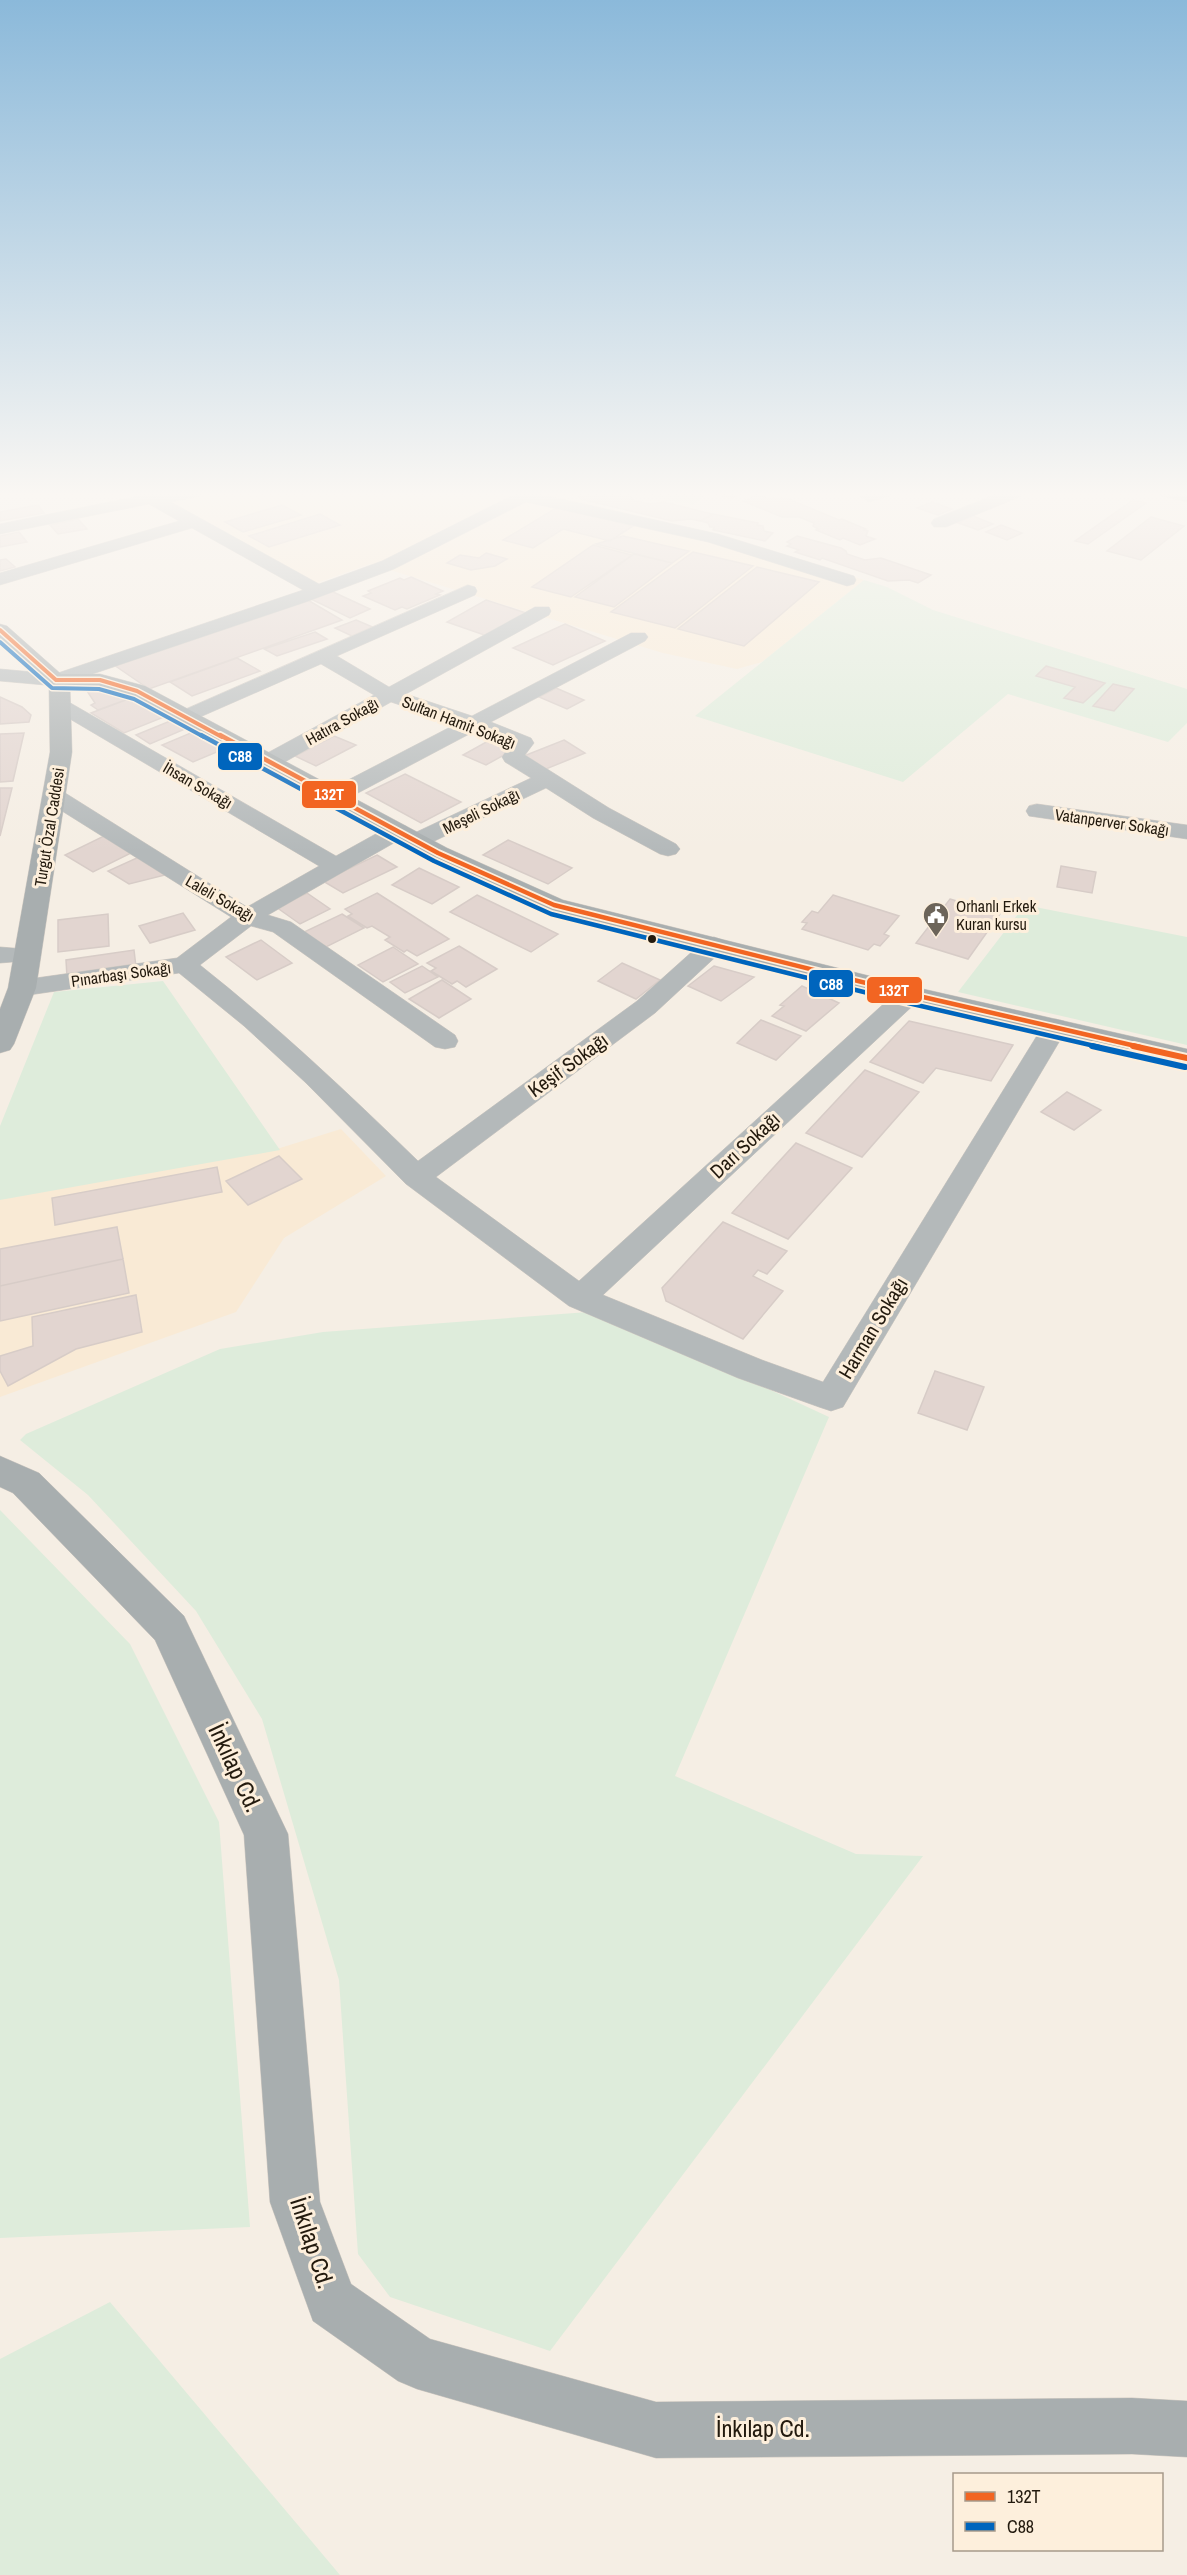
<svg xmlns="http://www.w3.org/2000/svg" width="1187" height="2575" font-family="'Archivo Narrow',sans-serif">
<style>
.built{fill:#f9ead5}
.green{fill:#deecdb}
.building{fill:#e2d5d0;stroke:#d7ccc7;stroke-width:1.5}
.lines{fill:none;stroke-linecap:round;stroke-linejoin:round}
.street-casing{stroke:#d2cbc3;stroke-width:1}
.secondary-casing{stroke:#d2cbc3;stroke-width:1}
.street{fill:#b4b9ba;fill-rule:evenodd}
.secondary{fill:#a8aeaf;fill-rule:evenodd}
.bus-1-far2-casing{stroke:#fdefdc;stroke-width:7}
.bus-1-far1-casing{stroke:#fdefdc;stroke-width:8}
.bus-1-casing{stroke:#fdefdc;stroke-width:10}
.bus-2-far2-casing{stroke:#fdefdc;stroke-width:7}
.bus-2-far1-casing{stroke:#fdefdc;stroke-width:8}
.bus-2-casing{stroke:#fdefdc;stroke-width:10}
.bus-1-far2{stroke:#f26522;stroke-width:4}
.bus-1-far1{stroke:#f26522;stroke-width:4.5}
.bus-1{stroke:#f26522;stroke-width:6}
.bus-2-far2{stroke:#0065bd;stroke-width:4}
.bus-2-far1{stroke:#0065bd;stroke-width:4.5}
.bus-2{stroke:#0065bd;stroke-width:6}
.bus-dot{fill:#231a0e;stroke:#fdefdc;stroke-width:2}
.labels{text-anchor:middle;stroke-width:6;stroke-linejoin:round;paint-order:stroke}
.far-street-label{font-size:16px;fill:#231a0e;stroke:#fdefdc}
.far-poi-label{font-size:16px;fill:#231a0e;stroke:#fdefdc;text-anchor:start}
.street-label{font-size:20px;fill:#231a0e;stroke:#fdefdc}
.near-street-label{font-size:24px;fill:#231a0e;stroke:#fdefdc}
.line-badge{stroke:#fdefdc;stroke-width:2}
.badge-label{font-size:16px;text-anchor:middle;font-weight:bold;fill:#fff}
</style>
<rect width="100%" height="100%" fill="#f5eee4"/>
<path class="built" d="M214,492H543L751,544L864,580L762,662L737,669L663,653L370,564L317,583L166,502Z
M341,1129L386,1176L284,1238L236,1312L0,1397V1199L280,1148Z"/>
<path class="green" d="M637,492H694L706,495L693,504L671,501Z
M864,580L887,587L933,610L1187,689V723L1168,742L1008,694L903,782L695,716Z
M1025,905L1187,937V1045L958,992Z
M163,981L280,1150L0,1200V1126L54,992Z
M588,1312L611,1316L829,1417L675,1776L856,1854L923,1856L550,2351L390,2297L358,2254L339,1980L262,1719L196,1611L88,1495L20,1440L26,1434L220,1349L323,1332Z
M0,1510L130,1644L219,1822L250,2227L0,2238Z
M110,2302L340,2575H0V2359Z"/>
<path class="building" d="M574,492H621L627,493L626,495L631,496L632,500L649,504L664,502L712,514L700,521L691,519L672,521L581,499L582,498L578,497V493Z
M706,492H745L732,498Z
M758,495L766,498H786L839,520L842,519L866,529L864,530L868,531L866,536L875,539L860,545L843,538L840,540L816,530L818,529L813,526L814,523L799,517H782L743,501Z
M1133,500L1146,503L1088,544L1075,541Z
M932,502L952,509L938,515L917,508Z
M38,505L44,513L0,521V512Z
M282,505L301,515L243,532L225,522Z
M558,507L633,526L610,541L563,529L533,548L503,540Z
M320,514L340,525L269,547L249,536Z
M713,514L758,523L757,525L763,526L764,531L773,533L765,541L713,530L714,527H710L708,523L701,521Z
M973,516L993,524L978,530L958,523Z
M1151,517L1184,526L1141,560L1107,551Z
M78,519L87,529L58,534L50,525Z
M1001,525L1022,533L1007,540L986,532Z
M19,532L27,542L0,547V536Z
M623,536L689,551L672,563L596,544Z
M797,536L841,548L846,551L847,554L865,560L881,558L931,575L918,583L909,580L888,581L822,558L820,560L795,552L799,550L787,546L791,544L787,542Z
M593,545L632,555L571,597L532,587Z
M693,552L753,566L675,628L611,612Z
M486,553L507,559L495,566L471,570L447,563L460,555L479,558Z
M634,554L672,563L614,607L575,597Z
M6,559L15,567L0,571V560Z
M757,567L819,582L744,646L678,629Z
M411,577L443,591L436,594L440,595L407,609L402,607L395,610L363,596L371,593L368,591L400,578L404,580Z
M331,591L370,609L350,618L311,599Z
M306,599L342,620L149,689L114,665Z
M486,600L526,613L487,636L447,622Z
M356,620L375,628L354,637L335,628Z
M565,624L605,641L553,665L513,648Z
M315,632L327,639L277,656L264,649Z
M237,658L260,671L192,696L170,682Z
M1046,666L1105,683L1083,703L1064,698L1075,687L1036,676Z
M1113,684L1134,689L1114,711L1093,706Z
M110,685L131,698L98,710L91,705L95,703L87,691Z
M556,688L584,700L567,709L539,697Z
M0,697L22,707L31,715L29,722L0,724Z
M131,698L164,717L124,733L91,713Z
M170,721L185,729L150,744L136,735Z
M193,732L224,749L193,762L162,745Z
M24,733L13,781L0,782V734Z
M334,736L356,745L316,766L295,756Z
M564,740L585,753L546,769L524,756Z
M488,741L511,751L486,765L463,755Z
M405,774L461,802L421,823L366,793Z
M0,788H12L0,836Z
M108,834L137,850L93,872L65,855Z
M508,840L572,868L548,884L483,855Z
M377,855L397,867L343,893L323,881Z
M141,856L169,874L129,884L108,871Z
M1061,866L1096,872L1092,893L1057,887Z
M419,868L459,887L432,904L392,885Z
M307,893L330,909L300,924L276,907Z
M377,893L449,939L417,956L407,950L404,952L385,940L390,937L372,926L367,928L348,916L352,914L345,909Z
M477,895L558,934L531,952L450,912Z
M833,895L899,916L884,934L889,936L880,946L874,944L868,950L802,929L807,923L802,922L812,911L818,913Z
M950,899L1000,914L968,959L916,943Z
M183,913L195,930L150,943L139,926Z
M108,914L109,946L58,952V920Z
M342,914L364,928L326,947L304,932Z
M261,940L292,963L257,980L226,957Z
M459,946L497,969L466,987L457,981L452,984L431,971L436,968L427,963Z
M393,947L418,964L383,982L358,965Z
M134,950L136,967L67,977L66,960Z
M622,963L660,980L636,999L598,981Z
M422,966L438,977L405,993L390,982Z
M714,966L754,977L721,1001L688,986Z
M442,980L471,999L439,1018L409,999Z
M802,986L839,1003L806,1031L772,1016L784,1006L780,1005Z
M761,1020L801,1036L776,1060L737,1043Z
M909,1021L1013,1045L991,1081L936,1068L923,1083L870,1062Z
M865,1070L919,1092L862,1157L806,1133Z
M1067,1092L1101,1110L1074,1130L1041,1112Z
M796,1143L852,1168L788,1239L732,1213Z
M279,1156L302,1179L248,1205L226,1181Z
M217,1167L222,1192L55,1225L52,1198Z
M723,1222L787,1251L767,1274L758,1270L753,1276L783,1291L743,1339L666,1301L662,1288Z
M117,1227L123,1259L0,1286V1249Z
M123,1259L129,1293L0,1321V1286Z
M136,1295L142,1332L76,1349L8,1386L0,1371V1356L33,1346L32,1317Z
M935,1371L984,1387L967,1430L918,1413Z"/>
<g class="lines">
<g class="street-casing">
<path id="street" d="M137,492H155L160,495L173,492H202L200,496L171,502L319,584L382,561L519,492H540L539,494L718,534L854,576L856,580L854,584L847,586L708,542L526,502L394,569L306,602L63,684L56,686L0,681V669L55,674L303,590L192,528L0,585V573L179,521L149,504L0,534V524L139,496Z
M868,492H891L889,496L869,502L861,497Z
M1002,492H1024L1022,496L946,527H934L931,523L934,519Z
M468,585L475,587L477,591L475,595L337,656L389,687L535,607H549L551,611L549,615L406,694L472,716L631,633H645L648,637L645,641L491,722L531,738L534,743L525,755L609,808L676,844L680,849L676,854L668,856L660,854L593,818L546,788L424,846L416,848L408,846L404,841L408,836L531,778L505,762L502,757L510,745L475,731L341,802L333,804L325,802L322,797L325,792L456,724L391,702L276,767L268,769L260,767L257,762L260,757L374,695L321,664L191,721L184,723L177,721L174,717L177,713Z
M60,699L67,701L336,856L390,826L398,824L406,826L410,831L406,836L268,915L291,922L455,1035L458,1041L455,1047L445,1049L435,1047L273,932L251,926L200,965C277,1026 347,1092 418,1161L637,1001L705,940L714,937L723,940L727,945L723,950L655,1013L436,1177L579,1281L901,988L910,986L919,988L923,994L919,1000L603,1295L762,1360L823,1382L1046,1021L1055,1019L1064,1021L1068,1027L843,1407L831,1411L819,1407L738,1378L569,1306L406,1184L306,1083L244,1026L179,973L22,996L13,994L9,988L13,982L22,980L177,958L231,917L46,801L43,796L46,791L54,789L62,791L247,907L319,866L53,709L50,705L53,701Z
M1037,804L1187,825V839L1029,816L1026,811L1029,806Z
M0,947L37,950L41,955L37,960L0,963Z"/>
</g>
<g class="secondary-casing">
<path id="secondary" d="M1158,492H1187V502L1161,496Z
M0,624L7,626L61,674H100L145,686L447,848L563,900L910,986L1187,1049V1067L910,1002L545,910L429,858L129,696L99,686H70L72,752L36,988L14,1044L10,1050L0,1053V1009L8,988L50,752L49,687L0,641Z
M0,1456L39,1473L184,1616L288,1834L320,2202L351,2284L430,2339L656,2402L1132,2398L1187,2401V2457L1132,2454L656,2458L417,2389L398,2381L313,2321L270,2202L244,1835L155,1640L13,1493L0,1487Z"/>
</g>
<use href="#street" class="street"/>
<use href="#secondary" class="secondary"/>
<g class="bus-1-far2-casing">
<path id="bus-1-far2" d="M0,630L56,680
M56,680H100L137,691L222,737"/>
</g>
<g class="bus-1-far1-casing">
<path id="bus-1-far1" d="M220,735L438,853L554,905L910,994L1140,1047"/>
</g>
<g class="bus-1-casing">
<path id="bus-1" d="M1133,1046L1187,1058"/>
</g>
<g class="bus-2-far2-casing">
<path id="bus-2-far2" d="M0,642L52,688L99,689L134,699L204,737"/>
</g>
<g class="bus-2-far1-casing">
<path id="bus-2-far1" d="M201,735L434,861L551,914L908,1003L1099,1047"/>
</g>
<g class="bus-2-casing">
<path id="bus-2" d="M1092,1046L1185,1067"/>
</g>
<use href="#bus-1-far2" class="bus-1-far2"/>
<use href="#bus-1-far1" class="bus-1-far1"/>
<use href="#bus-1" class="bus-1"/>
<use href="#bus-2-far2" class="bus-2-far2"/>
<use href="#bus-2-far1" class="bus-2-far1"/>
<use href="#bus-2" class="bus-2"/>
</g>
<linearGradient id="sky" x2="0" y2="1"><stop stop-color="#8bb9da"/><stop offset="0.58" stop-color="#faf7f3"/><stop offset="1" stop-color="#faf7f3" stop-opacity="0"/></linearGradient>
<rect width="1187" height="852" fill="url(#sky)"/>
<defs>
<g id="civic-pin" transform="scale(1.35)"><path d="M0 17L-7.5 6A9.5 9.5 0 1 1 7.5 6Z" fill="#6c6459" stroke="#fdefdc"/><path d="M-.6-6.5H3V-4.5H.6V-3L4-1V1h2V6H-6V1h2V-1L-.6-3ZM-1.2 2.5V6h2.4V2.5Z" fill="#fff"/></g>
</defs>
<g fill-rule="evenodd">
<use href="#civic-pin" x="936" y="915"/>
</g>
<circle class="bus-dot" cx="652" cy="939" r="5"/>
<g class="labels">
<g class="far-street-label">
<text transform="translate(342 721) rotate(-29)" y="6">Hatıra Sokağı</text>
<text transform="translate(459 722) rotate(21)" y="6">Sultan Hamit Sokağı</text>
<text transform="translate(198 785) rotate(30)" y="6">İhsan Sokağı</text>
<text transform="translate(481 811) rotate(-26)" y="6">Meşeli Sokağı</text>
<text transform="translate(1112 822) rotate(8)" y="6">Vatanperver Sokağı</text>
<text transform="translate(49 827) rotate(-81)" y="6">Turgut Özal Caddesi</text>
<text transform="translate(220 898) rotate(30)" y="6">Laleli Sokağı</text>
<text transform="translate(121 974) rotate(-8)" y="6">Pınarbaşı Sokağı</text>
</g>
<g class="far-poi-label">
<text x="956" y="912">Orhanlı Erkek<tspan x="956" dy="18">Kuran kursu</tspan></text>
</g>
<g class="street-label">
<text transform="translate(568 1065) rotate(-36)" y="7">Keşif Sokağı</text>
<text transform="translate(745 1145) rotate(-43)" y="7">Darı Sokağı</text>
<text transform="translate(873 1328) rotate(-59)" y="7">Harman Sokağı</text>
</g>
<g class="near-street-label">
<text transform="translate(235 1768) rotate(65)" y="8">İnkılap Cd.</text>
<text transform="translate(312 2243) rotate(72)" y="8">İnkılap Cd.</text>
<text x="763" y="2437">İnkılap Cd.</text>
</g>
</g>
<g class="line-badge">
<rect x="217" y="742" width="46" height="29" rx="6" fill="#0065bd"/>
<rect x="301" y="780" width="56" height="29" rx="6" fill="#f26522"/>
<rect x="808" y="969" width="46" height="29" rx="6" fill="#0065bd"/>
<rect x="866" y="976" width="57" height="28" rx="6" fill="#f26522"/>
</g>
<g class="badge-label">
<text x="240" y="762">C88</text>
<text x="329" y="800">132T</text>
<text x="831" y="990">C88</text>
<text x="894" y="996">132T</text>
</g>
<rect x="953" y="2473" width="210" height="78" fill="#fdefdc" stroke="#a69a8a" stroke-width="1.5"/>
<rect x="965" y="2492" width="30" height="9" fill="#f26522" stroke="#a69a8a" stroke-width="1.5"/>
<text x="1007" y="2503" font-size="18" fill="#231a0e">132T</text>
<rect x="965" y="2522" width="30" height="9" fill="#0065bd" stroke="#a69a8a" stroke-width="1.5"/>
<text x="1007" y="2533" font-size="18" fill="#231a0e">C88</text>
</svg>
